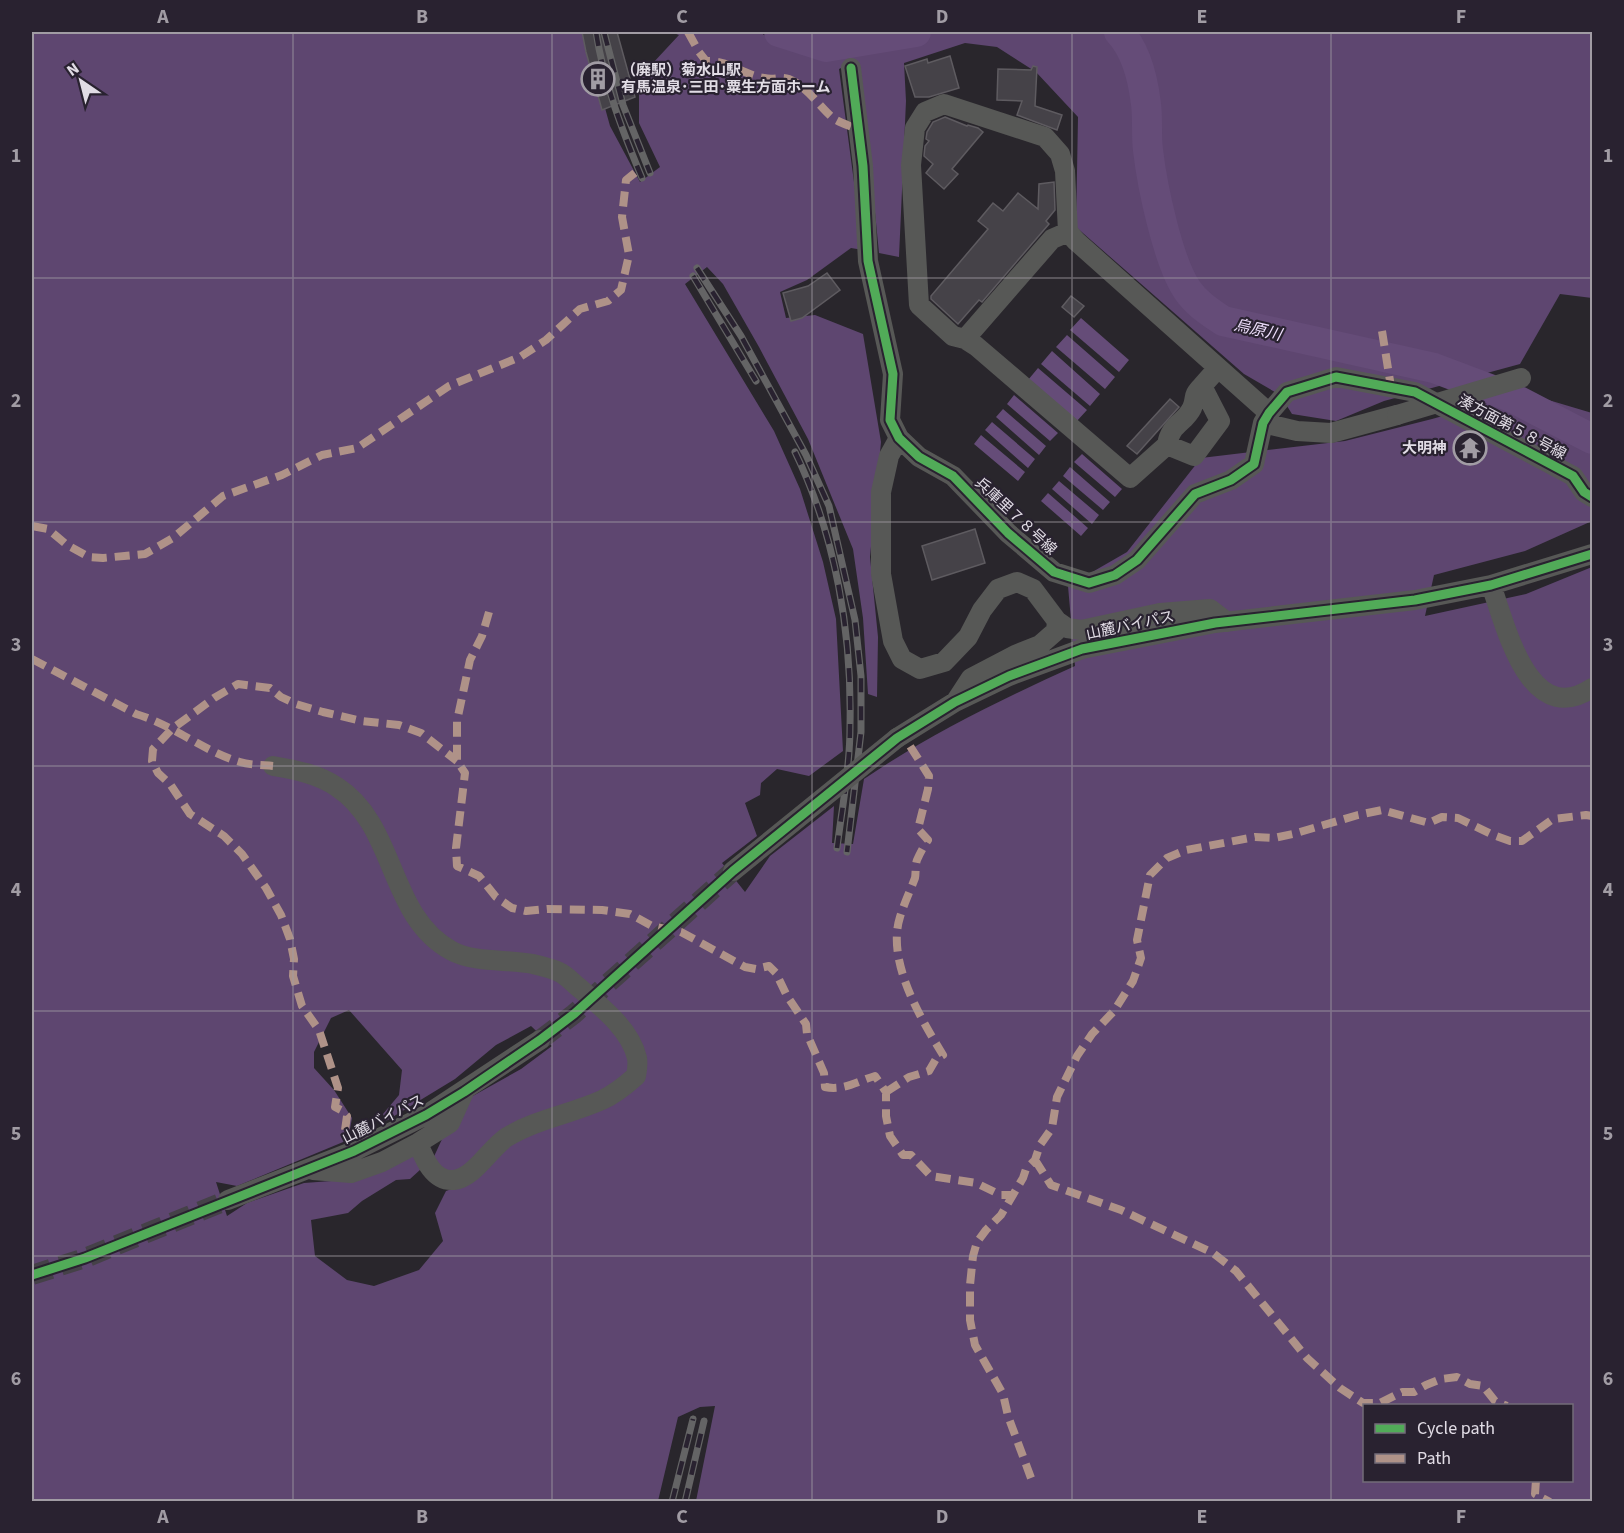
<svg xmlns="http://www.w3.org/2000/svg" width="1624" height="1533" font-family="'Source Sans 3','Noto Sans JP',sans-serif">
<style>
.forest{fill:#5e4670;fill-rule:evenodd}
.water{fill:#654c78}
.lines{fill:none;stroke-linecap:round;stroke-linejoin:round}
.river{stroke:#654c78;stroke-width:30}
.building{fill:#454248;stroke:#5e5b60;stroke-width:1.5}
.minor-tunnel{stroke:#454148;stroke-width:20;stroke-dasharray:20 10;stroke-linecap:butt}
.minor{stroke:#575856;stroke-width:20}
.rail-casing{stroke:#646465;stroke-width:7}
.rail{stroke:#292230;stroke-width:4.5;stroke-dasharray:14;stroke-linecap:butt}
.minor-bridge{stroke:#575856;stroke-width:20}
.quiet{stroke:#af9288;stroke-width:8;stroke-dasharray:15 8;stroke-linecap:butt}
.cycleway-casing{stroke:#292230;stroke-width:13}
.cycleway{stroke:#51ab58;stroke-width:9}
.grid{fill:none;stroke:#a19ca4;stroke-width:1.5;stroke-opacity:0.55}
.labels{text-anchor:middle;stroke-width:4.5;stroke-linejoin:round;paint-order:stroke}
.poi-label{font-size:15px;font-weight:bold;fill:#e1dce5;stroke:#292230;text-anchor:start}
.street-label{font-size:15px;fill:#e1dce5;stroke:#292230}
.water-label{font-size:16px;font-style:italic;fill:#edddfb;stroke:#292230}
.neatline{fill:none;stroke:#a19ca4;stroke-width:2}
.grid-label{font-size:20px;text-anchor:middle;font-weight:bold;fill:#a19ca4}
</style>
<rect width="100%" height="100%" fill="#29262c"/>
<path class="forest" d="M32,32H584L610,126L640,182L660,167L639,123V78L679,35L671,32H759L786,47L830,54L853,46L854,34L851,32H1592V298L1560,294L1520,364L1384,401L1336,421L1292,414L1280,395L1244,374L1076,227L1078,117L1036,72L997,47L965,43L904,63L906,101L899,257L879,253L864,101L856,61L839,69L863,250L851,248L807,280L780,292L786,318L815,315L863,334L881,442L870,557L878,637L877,697L868,694L863,618L853,549L808,439L759,347L723,284L707,267L685,284L774,431L800,489L823,562L836,619L843,751L809,776L777,769L761,783L760,795L745,803L757,836L722,863L745,892L770,856L834,806L832,843L853,844L864,779C930,734 1002,699 1075,666L1068,586L1127,552L1201,458L1345,441L1432,419L1525,393L1592,413V521L1525,551L1434,575L1425,616L1526,594L1592,567V1501H696L715,1406L700,1407L678,1417L658,1501H32ZM349,1010L402,1070L399,1095L383,1114L386,1121L455,1079L496,1045L531,1026L552,1046L521,1069L471,1097L443,1137L431,1163L447,1179L466,1184L446,1191L435,1213L443,1241L419,1270L374,1286L347,1280L315,1256L311,1220L348,1213L362,1201L396,1180L410,1179L421,1169L415,1152L345,1180L304,1183L247,1203L227,1216L216,1182L237,1186L348,1140L352,1118L334,1090L314,1068V1052L331,1018ZM1364,1406H1572V1480H1364Z"/>
<path class="water" d="M1081,318L1129,360L1119,372L1070,330Z
M1067,335L1115,377L1105,389L1056,347Z
M1052,351L1100,394L1090,406L1041,364Z
M1038,368L1087,410L1076,422L1028,380Z
M1014,395L1058,433L1050,441L1007,404Z
M1003,409L1046,446L1039,455L996,417Z
M992,422L1035,459L1028,468L985,430Z
M981,435L1025,472L1018,481L974,444Z
M1082,454L1122,489L1115,497L1074,462Z
M1070,467L1110,502L1103,510L1063,476Z
M1059,481L1099,515L1092,524L1052,489Z
M1048,493L1088,528L1081,536L1041,501Z"/>
<g class="lines">
<path class="river" d="M779,32L826,47L916,32
M1119,32C1136,50 1143,79 1146,104C1148,119 1146,135 1148,150C1152,185 1168,263 1188,291C1197,304 1210,312 1223,321L1434,368L1511,397L1592,439"/>
</g>
<path class="building" d="M582,32H617L635,97L602,110L586,52Z
M950,56L959,88L929,97H915L905,66L927,59L928,63Z
M1033,66L1037,67L1035,106L1062,115L1057,130L1017,115L1022,101L997,100L998,69L1031,70Z
M945,117L967,126L968,125L978,128L983,132L952,169L958,174L944,189L926,173L933,164L924,156L925,146L929,141L926,139L927,132L933,122Z
M1054,182L1055,210L1046,221L1049,224L982,302L979,300L958,324L931,299V296L988,229L978,221L993,203L1003,211L1018,193L1038,209L1039,184Z
M827,273L840,290L802,318L791,321L783,293L808,286Z
M1071,296L1084,306L1074,317L1062,307Z
M1170,399L1179,407L1137,454L1127,446Z
M1464,437L1482,447L1474,459L1458,449Z
M975,529L985,563L932,580L922,546Z"/>
<g class="lines">
<path class="minor-tunnel" d="M540,1040L574,1014L733,871
M32,1275L85,1258L228,1200"/>
<path class="minor" d="M851,68L863,166L868,261L893,374L890,420L899,438L919,457L953,476L1008,533L1054,572L1089,583L1115,575L1137,560L1195,494L1231,480L1254,464L1263,423L1269,413L1287,392L1336,377L1415,392L1573,476L1584,492L1592,497
M965,339L1052,239L1068,232
M1218,368L1202,386L1220,421L1194,456L1167,445L1130,478L976,346L965,339L953,336L919,305L911,165L915,128L925,112L944,104L1045,137L1060,154L1065,171L1068,232L1076,241L1269,413
M1263,423L1297,431L1331,433L1397,415
M899,438L889,456L881,492V574L893,641L902,659L920,669L944,662L968,637L982,610L998,589L1017,582L1033,589L1057,621L1067,628L1081,630L1160,613L1210,609L1227,622
M1167,445C1170,424 1185,423 1192,408C1197,397 1191,397 1202,386
M1491,585C1506,626 1529,730 1592,688
M956,701L971,678L1015,655L1040,645L1056,631L1057,621
M897,738L955,702L1009,676L1082,649L1215,623L1415,600L1491,585L1592,554
M273,766C296,770 318,774 337,787C397,826 388,917 452,951C474,963 509,959 533,964C541,966 551,968 559,972C566,975 571,981 577,986C599,1005 630,1028 637,1058C638,1064 637,1071 636,1076C626,1085 615,1094 602,1100C571,1114 537,1119 507,1137C491,1147 474,1178 454,1180C433,1182 424,1158 418,1143
M313,1170L351,1173L382,1162L418,1143L450,1123L464,1092
M228,1200L354,1151L426,1115L540,1040"/>
<g class="rail-casing">
<path id="rail" d="M596,32C604,83 622,130 642,178
M604,32L623,105L650,173
M697,268L741,336L806,455L829,506L855,620L861,676V732L847,852
M693,276L756,381
M795,452C836,537 852,633 850,726C850,767 842,808 837,848
M672,1502L693,1419
M685,1502L704,1421"/>
</g>
<use href="#rail" class="rail"/>
<path class="minor-bridge" d="M1397,415L1521,378
M733,871L897,738"/>
<path class="quiet" d="M688,32L699,52L706,61C729,60 743,75 764,78C777,81 781,74 795,82C811,92 820,107 833,118C840,123 851,126 859,130
M1382,331L1391,387
M32,526L48,529L67,545L89,557L103,558L145,554L173,538L223,496L282,475L322,455L357,448L449,386L520,357L546,340L580,309L608,301L621,290L629,255L622,217L626,180L636,172
M489,612L482,636L470,660L457,721V761L465,773L456,848L457,866L479,876L496,897L512,908L526,911L547,909L602,910L630,914L652,926L681,932L745,967L756,969L769,966L776,973L787,996L806,1024L807,1034L824,1073L825,1087C843,1091 858,1081 875,1076L886,1092V1116L890,1136L903,1155H911L931,1176L976,1183L1001,1195H1013
M32,659L136,714C173,725 203,751 240,762C250,765 262,765 273,766
M886,1092L909,1077L929,1071L936,1059L943,1055C921,1019 886,961 900,917C904,904 910,891 915,878C916,873 915,866 917,860C920,853 924,846 928,840L918,829L928,789L929,776L910,746
M345,1130L347,1116L341,1110L335,1107L338,1088L319,1030L302,1006L293,976L294,959L290,939L281,915L266,888L242,854L224,836L190,814L170,784L158,773L152,761L153,749L172,729L214,698L238,684L270,688L281,697L296,704L323,712L362,721L399,725L421,733L457,761
M1035,1160L1051,1185L1121,1210L1213,1253L1236,1271L1307,1358L1340,1388L1363,1403H1380L1402,1392H1414L1426,1385L1441,1379L1457,1377L1470,1384L1483,1386L1495,1401L1507,1406
M1031,1478L1008,1416L1003,1394L975,1345L970,1320V1285L973,1256L977,1242L986,1230L1001,1215L1023,1178L1026,1169L1035,1160L1040,1145L1052,1128L1057,1097L1077,1056L1092,1034L1114,1011L1133,981L1141,958L1137,940L1150,875L1167,858L1186,850L1255,837L1274,838L1293,834L1358,815L1382,810L1429,823L1442,817L1458,818L1491,834L1510,841H1522L1553,819L1586,815L1592,816
M1536,1480L1535,1494L1550,1502"/>
<g class="cycleway-casing">
<path id="cycleway" d="M851,68L863,166L868,261L893,374L890,420L899,438L919,457L953,476L1008,533L1054,572L1089,583L1115,575L1137,560L1195,494L1231,480L1254,464L1263,423L1269,413L1287,392L1336,377L1415,392L1573,476L1584,492L1592,497
M32,1275L85,1258L354,1151L426,1115L464,1092L540,1040L574,1014L733,871L897,738L955,702L1009,676L1082,649L1215,623L1415,600L1491,585L1592,554"/>
</g>
<use href="#cycleway" class="cycleway"/>
</g>
<path class="grid" d="M293,32V1502M552,32V1502M812,32V1502M1072,32V1502M1331,32V1502M32,278H1592M32,522H1592M32,766H1592M32,1011H1592M32,1256H1592"/>
<defs>
<g id="building-ring" transform="scale(1.725)"><circle r="9.5" fill="#292230" stroke="#a19ca4" stroke-width="1.5"/><path d="M-4-6H4V6H1V3H-1V6H-4ZM-2.5-4.3h1.7v1.8h-1.7ZM.8-4.3h1.7v1.8H.8ZM-2.5-1h1.7V.8h-1.7ZM.8-1h1.7V.8H.8Z" fill="#a19ca4"/></g>
<g id="temple-ring" transform="scale(1.725)"><circle r="9.5" fill="#292230" stroke="#a19ca4" stroke-width="1.5"/><path d="M0-6L5-2H3V0L6.5 2.5H4V6H1.5V3h-3V6H-4V2.5H-6.5L-3 0V-2H-5Z" fill="#a19ca4"/></g>
</defs>
<g fill-rule="evenodd">
<use href="#building-ring" x="598" y="79"/>
<use href="#temple-ring" x="1470" y="448"/>
</g>
<g class="labels">
<g class="poi-label">
<text x="621" y="75">（廃駅）菊水山駅<tspan x="621" dy="17">有馬温泉･三田･粟生方面ホーム</tspan></text>
<text x="1447" y="453" text-anchor="end">大明神</text>
</g>
<g class="street-label">
<text transform="translate(1512 427) rotate(28)" y="5">湊方面第５８号線</text>
<text transform="translate(1016 516) rotate(43)" y="5">兵庫里７８号線</text>
<text transform="translate(1130 625) rotate(-12)" y="5">山麓バイパス</text>
<text transform="translate(383 1119) rotate(-27)" y="5">山麓バイパス</text>
</g>
<g class="water-label">
<text transform="translate(1258 329) rotate(13)" y="6">烏原川</text>
</g>
</g>
<rect width="1624" height="1533" fill="none" stroke="#292230" stroke-width="66"/>
<rect x="1363" y="1404" width="210" height="78" fill="#292230" stroke="#736c78" stroke-width="1.5"/>
<rect x="1375" y="1424" width="30" height="9" fill="#51ab58" stroke="#736c78" stroke-width="1.5"/>
<text x="1417" y="1434" font-size="18" fill="#e1dce5">Cycle path</text>
<rect x="1375" y="1454" width="30" height="9" fill="#af9288" stroke="#736c78" stroke-width="1.5"/>
<text x="1417" y="1464" font-size="18" fill="#e1dce5">Path</text>
<g transform="translate(81 81) rotate(325)" stroke="#292230" stroke-width="4.5" paint-order="stroke">
<path d="M0-4.5L10 22L0 15L-10 22Z" fill="#e1dce5"/>
<text y="-9" font-size="16" font-weight="bold" text-anchor="middle" fill="#e1dce5">N</text>
</g>
<rect x="33" y="33" width="1558" height="1467" class="neatline"/>
<g class="grid-label">
<text x="163" y="23">A</text>
<text x="422" y="23">B</text>
<text x="682" y="23">C</text>
<text x="942" y="23">D</text>
<text x="1202" y="23">E</text>
<text x="1461" y="23">F</text>
<text x="16" y="162">1</text>
<text x="1608" y="162">1</text>
<text x="16" y="407">2</text>
<text x="1608" y="407">2</text>
<text x="16" y="651">3</text>
<text x="1608" y="651">3</text>
<text x="16" y="896">4</text>
<text x="1608" y="896">4</text>
<text x="16" y="1140">5</text>
<text x="1608" y="1140">5</text>
<text x="16" y="1385">6</text>
<text x="1608" y="1385">6</text>
<text x="163" y="1523">A</text>
<text x="422" y="1523">B</text>
<text x="682" y="1523">C</text>
<text x="942" y="1523">D</text>
<text x="1202" y="1523">E</text>
<text x="1461" y="1523">F</text>
</g>
</svg>
